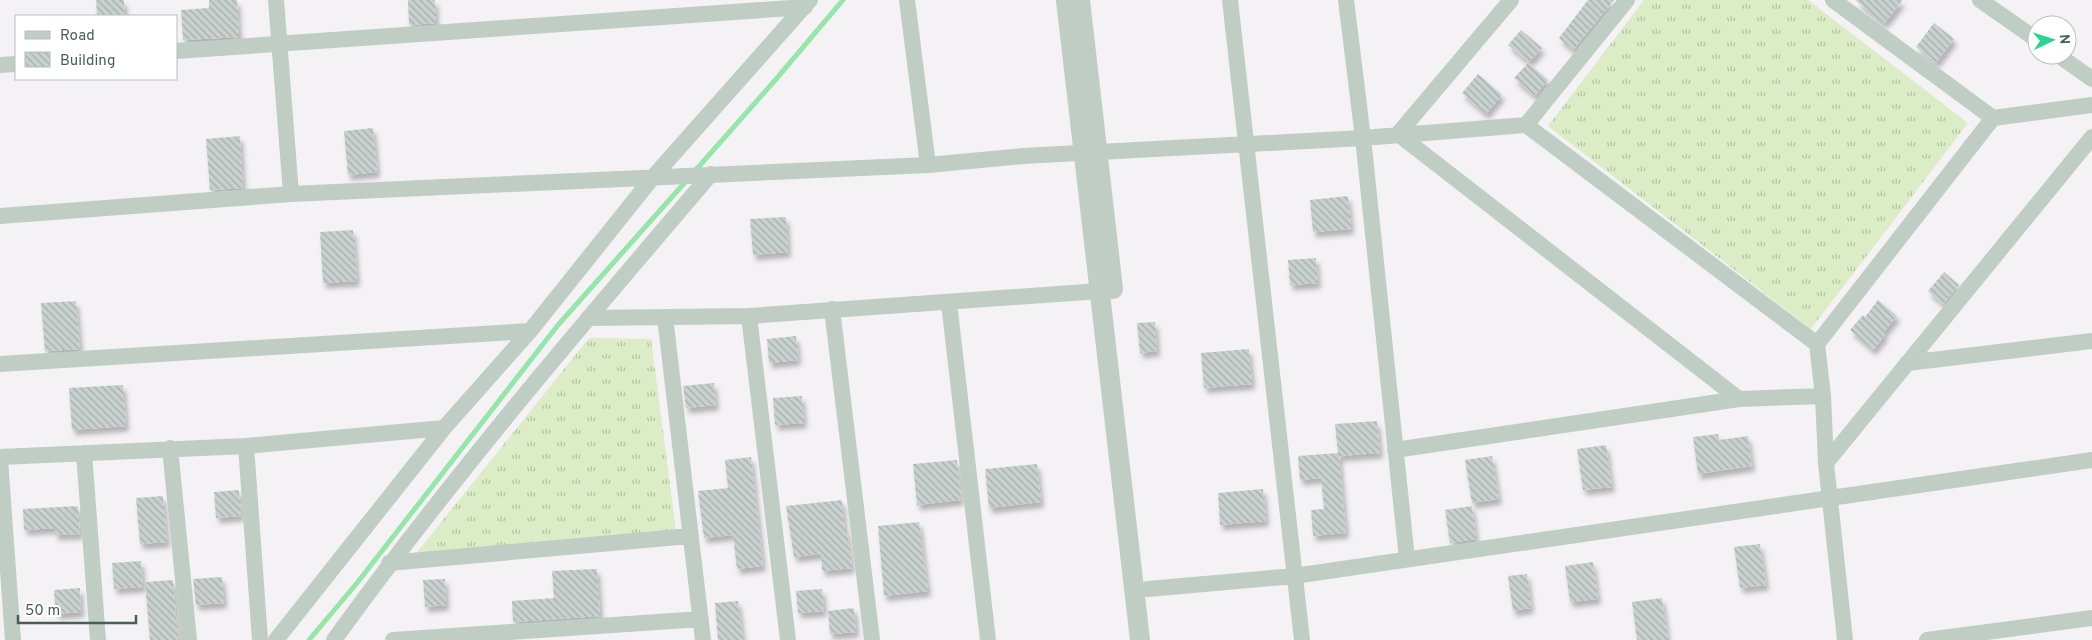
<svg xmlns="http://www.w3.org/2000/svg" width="2092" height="640" font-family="Overpass,sans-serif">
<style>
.grass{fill:url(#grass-tufts)}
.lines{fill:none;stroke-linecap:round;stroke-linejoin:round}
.stream{stroke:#97e5aa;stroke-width:5}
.building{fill:url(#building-back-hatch);filter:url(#shadow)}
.minor{stroke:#bfcdc5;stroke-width:16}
.tertiary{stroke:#bfcdc5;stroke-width:20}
</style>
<defs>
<pattern id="grass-tufts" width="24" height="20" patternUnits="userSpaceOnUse" patternTransform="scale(1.25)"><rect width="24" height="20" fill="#dcecc6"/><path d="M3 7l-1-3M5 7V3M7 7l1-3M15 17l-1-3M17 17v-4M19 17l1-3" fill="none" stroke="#b4c2a4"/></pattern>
<pattern id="building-back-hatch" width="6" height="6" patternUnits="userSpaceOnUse" patternTransform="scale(1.25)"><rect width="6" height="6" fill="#c9d1ce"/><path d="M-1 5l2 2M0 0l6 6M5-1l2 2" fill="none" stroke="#a5adaa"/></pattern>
<filter id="shadow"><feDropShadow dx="3" dy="5.5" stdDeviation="2.5" flood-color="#0004"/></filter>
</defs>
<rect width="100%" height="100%" fill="#f4f2f4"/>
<path class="grass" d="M1644,0H1808L1968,123L1811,329L1548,126Z
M589,338L651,339L676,531L414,556Z"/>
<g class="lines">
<path class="stream" d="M694,172L777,78L843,0
M309,640L357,583L558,325L687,180"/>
</g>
<path class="building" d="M96,0H124L125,16H97Z
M209,0H237L239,37L183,40L181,10L209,8Z
M408,0H435L436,23L409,25Z
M1588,0H1614L1573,50L1559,38Z
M1855,0H1903L1884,24Z
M1934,23L1954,39L1936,63L1916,47Z
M1521,30L1542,48L1529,62L1508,45Z
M1528,63L1548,80L1535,96L1514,78Z
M1478,74L1502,95L1486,114L1462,93Z
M373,128L377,172L348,175L344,131Z
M240,136L243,188L210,190L206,139Z
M1348,196L1351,229L1313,232L1310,200Z
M786,217L788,252L753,255L750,219Z
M353,230L357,281L323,283L320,232Z
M1316,258L1318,283L1290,285L1288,260Z
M1944,272L1959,285L1943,304L1928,291Z
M1878,300L1897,316L1883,333L1885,335L1873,350L1850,330L1863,315L1865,317Z
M76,301L80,349L45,351L41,303Z
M1155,322L1157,351L1140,353L1137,323Z
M796,336L798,360L769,363L767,339Z
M1249,349L1252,384L1204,388L1201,353Z
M714,383L716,405L686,408L683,386Z
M123,385L126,426L72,430L69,388Z
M802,396L804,423L775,425L773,398Z
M1377,421L1380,453L1339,456L1346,533L1313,536L1311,510L1324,509L1321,478L1300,480L1298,456L1338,453L1335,424Z
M1718,434L1719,440L1748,436L1752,466L1698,474L1693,437Z
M1606,445L1612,487L1583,490L1577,449Z
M1492,456L1499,499L1472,503L1465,460Z
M751,457L763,566L737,569L733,535L704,538L698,491L728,488L725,460Z
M957,460L961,500L917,505L913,464Z
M1037,464L1041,502L989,508L985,469Z
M1263,489L1266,521L1220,525L1218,493Z
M239,490L241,516L216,518L214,492Z
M163,496L167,542L140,544L136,498Z
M842,500L845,530H847L852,568L822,571L821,554L794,557L786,506Z
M78,506L80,534L55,535V528L24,530L23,509Z
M1472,506L1476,539L1450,543L1445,510Z
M919,522L928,591L884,596L878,526Z
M1760,544L1766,585L1740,588L1734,547Z
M141,561L143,587L114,589L112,563Z
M1593,562L1598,599L1570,602L1565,566Z
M597,569L600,616L513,622L512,601L554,598L552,571Z
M1527,574L1531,608L1513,611L1508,576Z
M222,577L224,603L196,605L193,579Z
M445,579L446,605L425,607L423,580Z
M173,580L178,640H150L145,582Z
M80,588L81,612L56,614L54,590Z
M822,589L824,611L798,613L796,591Z
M1662,598L1668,640H1637L1632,602Z
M738,601L743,640H718L715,603Z
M854,608L856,632L830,634L828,611Z"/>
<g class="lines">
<path class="minor" d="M276,0L291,194
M907,0L928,165
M1230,0L1302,640
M1346,0L1363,138L1407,559
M1511,0L1398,134L1739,399L1823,396
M1627,0L1526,125L1817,344
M1833,0L1993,118L1817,344L1823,396L1826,463L1845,640
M1980,0L2037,40
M176,51L805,7
M2058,55L2092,79
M0,65L16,64
M1993,118L2092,105
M0,216L291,194L928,165L1023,156L1363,138L1526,125
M949,303L988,640
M832,309L872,640
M749,316L788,640
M665,317L703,640
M588,318L749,316L1100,291
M1907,363L2092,341
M0,364L530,331
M246,446L260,640
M170,448L189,640
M1395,450L1739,399
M84,453L98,640
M0,457L246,446L444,428
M0,459L13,640
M1826,463L2092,137
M389,563L690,536
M1148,589L1294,576L2092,460
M276,640L444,428L530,331L653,177L810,0
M334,640C451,478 581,326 711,174
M393,640L701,619
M1927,640L2092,618"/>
<path class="tertiary" d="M1066,0L1140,640
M1080,0L1113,289"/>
</g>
<rect x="15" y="15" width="162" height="65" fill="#ffffff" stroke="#b7bfbb"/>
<rect x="25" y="31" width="25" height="8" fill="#bfcdc5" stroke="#b7bfbb"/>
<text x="60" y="40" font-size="15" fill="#4b5e55">Road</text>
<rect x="25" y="52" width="25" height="15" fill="url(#building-back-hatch)" stroke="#b7bfbb"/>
<text x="60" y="65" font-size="15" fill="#4b5e55">Building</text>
<g transform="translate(2052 40) rotate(86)"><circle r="24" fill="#ffffff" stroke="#b7bfbb"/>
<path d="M0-4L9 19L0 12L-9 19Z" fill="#2bd591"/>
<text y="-8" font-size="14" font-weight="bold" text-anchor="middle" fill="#4b5e55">N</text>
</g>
<path d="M18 615v8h118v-8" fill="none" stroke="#4b5e55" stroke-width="2.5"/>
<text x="25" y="615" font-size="15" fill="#4b5e55" stroke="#ffffff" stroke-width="4" paint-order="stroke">50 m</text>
</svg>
